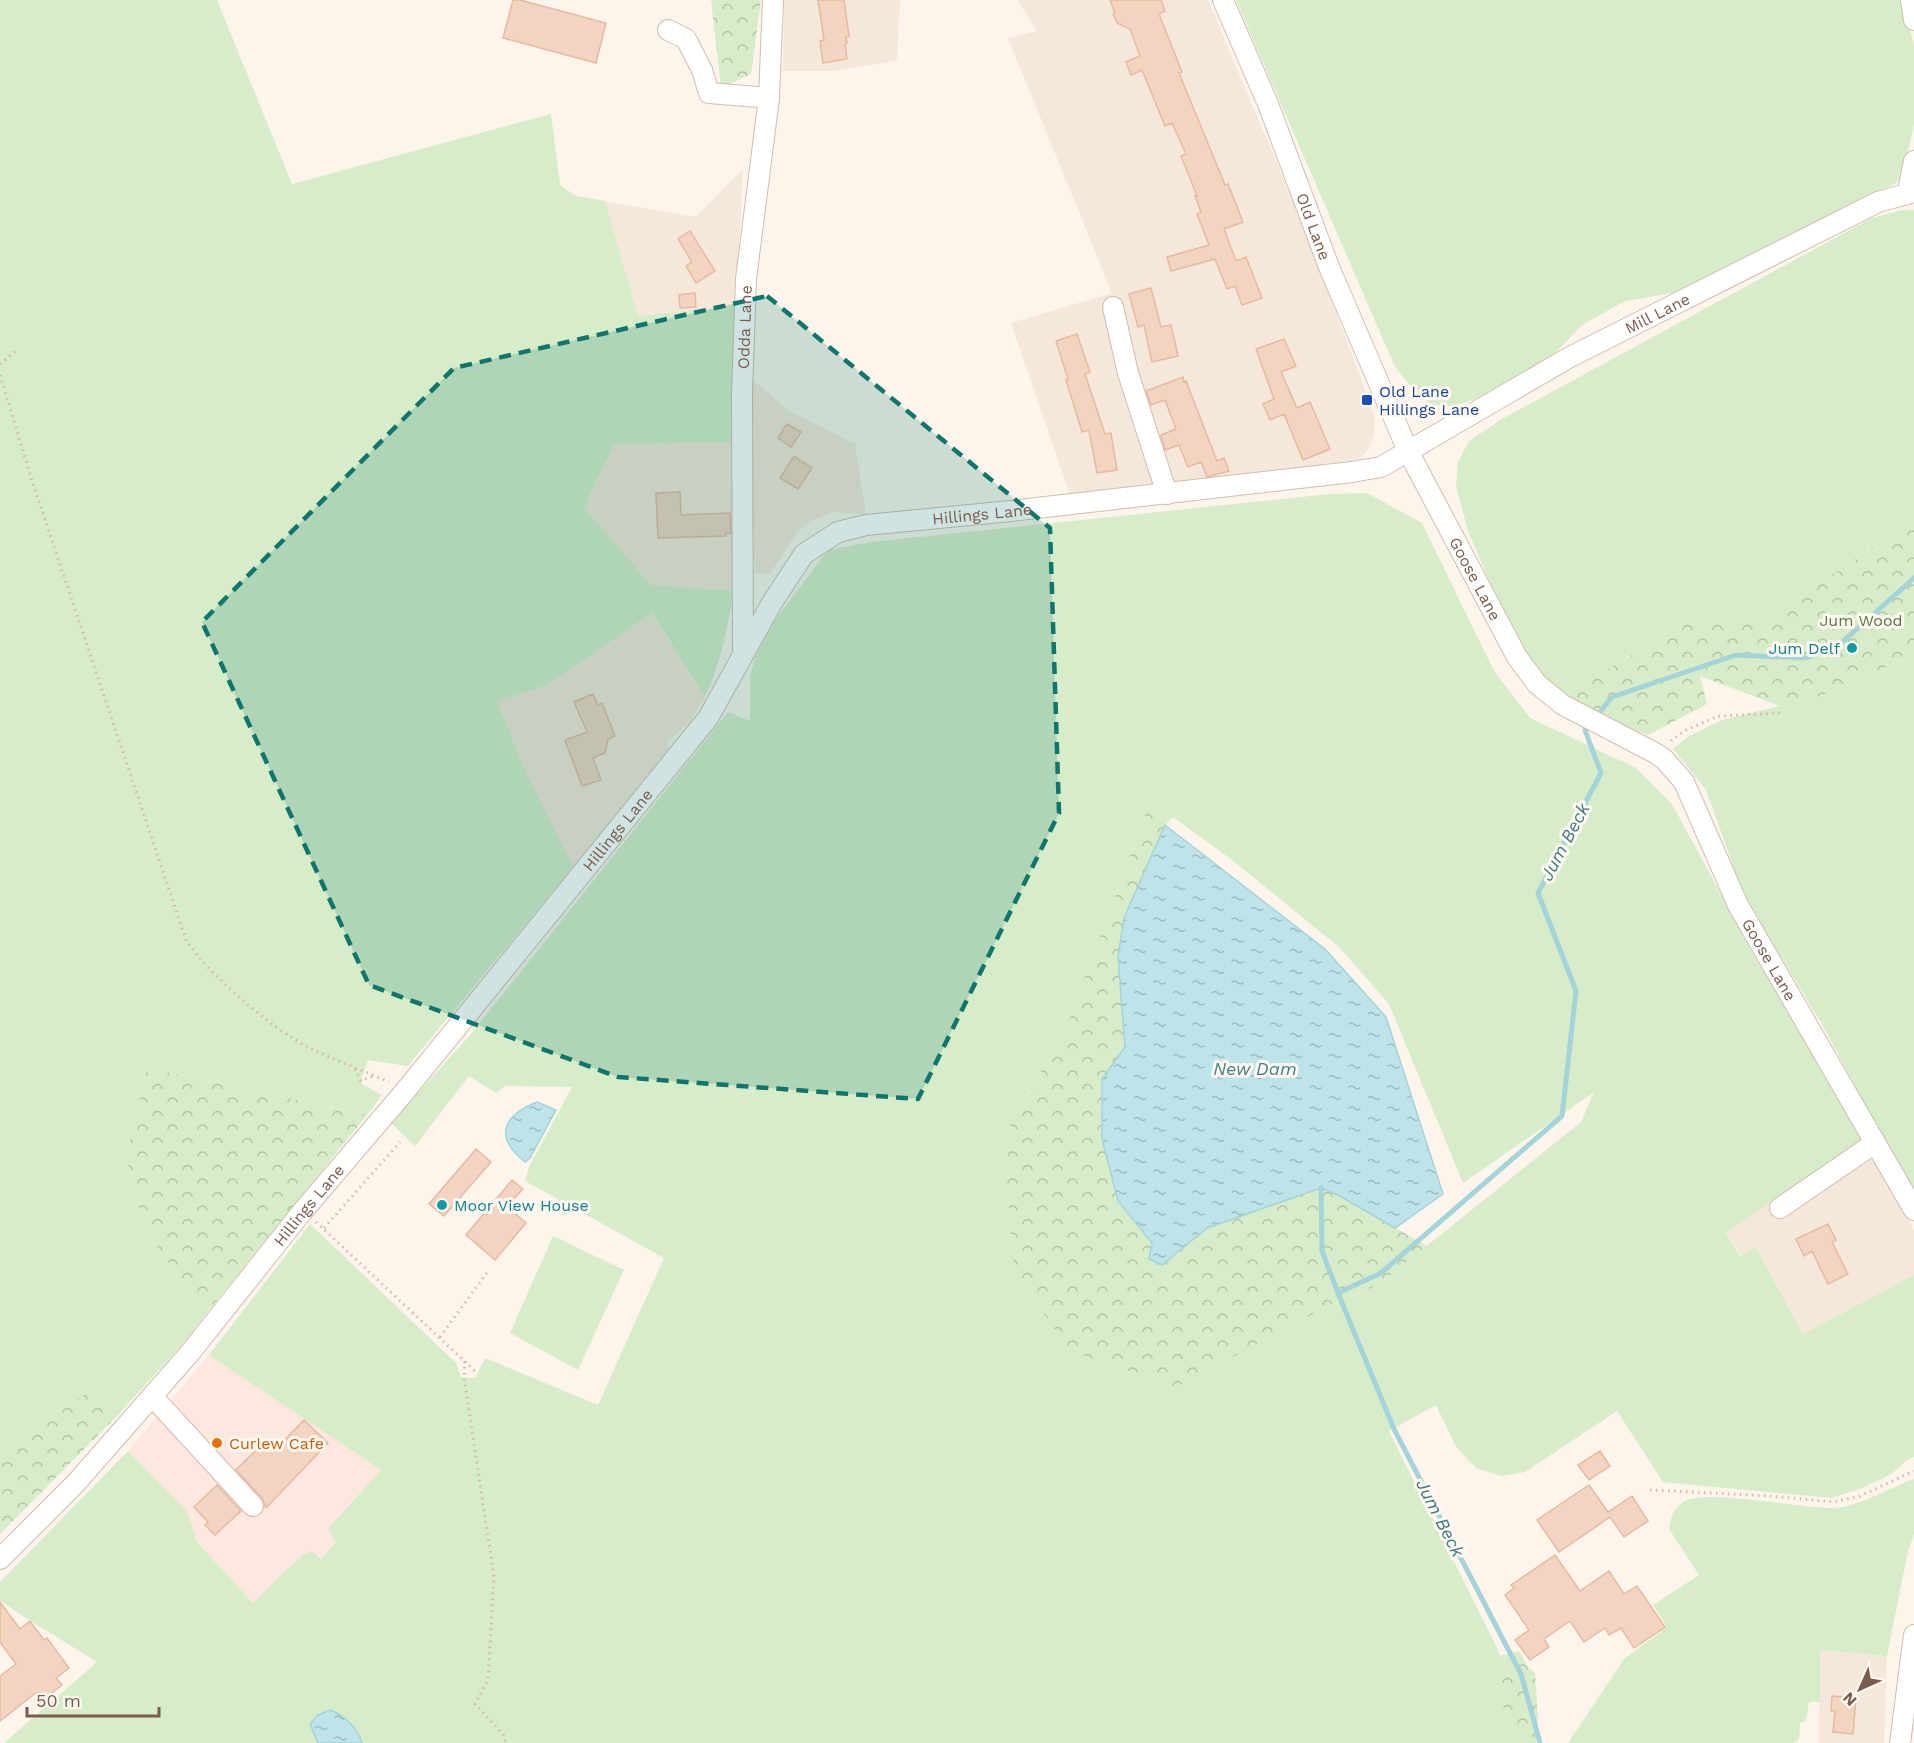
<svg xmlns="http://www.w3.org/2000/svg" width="1914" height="1743" font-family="'Work Sans',sans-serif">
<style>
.residential{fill:#f5e7d9}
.commercial{fill:#fde7de}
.grass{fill:#d7ecc8;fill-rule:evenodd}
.forest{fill:url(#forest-crowns)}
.water{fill:url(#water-ripples);stroke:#a4d3da;stroke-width:1.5}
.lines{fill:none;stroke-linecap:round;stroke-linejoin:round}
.stream{stroke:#a4d3da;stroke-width:5}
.building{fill:#f3d4c1;stroke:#e6baa1;stroke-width:1.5}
.minor-casing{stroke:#d1bdaf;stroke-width:22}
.path{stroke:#d9b7a4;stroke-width:3;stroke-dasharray:1.5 4.5;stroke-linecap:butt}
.minor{stroke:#fff;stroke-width:20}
.marked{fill:#0f766e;fill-opacity:0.2;stroke:#0f766e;stroke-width:4.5;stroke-dasharray:12 8;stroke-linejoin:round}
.transit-dot{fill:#1a4fb4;stroke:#fff9f2;stroke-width:2}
.culture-dot{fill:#0f9aa8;stroke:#fff9f2;stroke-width:2}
.food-dot{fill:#e8710a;stroke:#fff9f2;stroke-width:2}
.labels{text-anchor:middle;stroke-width:6;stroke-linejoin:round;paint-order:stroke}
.street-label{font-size:16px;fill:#7a5b4c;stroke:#fff9f2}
.transit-label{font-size:16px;fill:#164399;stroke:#fff9f2;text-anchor:start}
.park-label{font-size:16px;fill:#527a41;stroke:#fff9f2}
.culture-label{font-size:16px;fill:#0d838f;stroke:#fff9f2;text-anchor:end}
.food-label{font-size:16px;fill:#c56008;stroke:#fff9f2;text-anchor:start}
.water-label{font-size:18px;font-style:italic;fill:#427c86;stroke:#fff9f2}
</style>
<defs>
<pattern id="forest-crowns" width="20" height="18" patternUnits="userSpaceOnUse" patternTransform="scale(1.5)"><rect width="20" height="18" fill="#d7ecc8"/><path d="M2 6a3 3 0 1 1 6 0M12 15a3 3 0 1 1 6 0" fill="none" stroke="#b3c2a5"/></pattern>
<pattern id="water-ripples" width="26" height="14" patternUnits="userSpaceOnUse" patternTransform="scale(1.5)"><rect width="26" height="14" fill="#bee3e8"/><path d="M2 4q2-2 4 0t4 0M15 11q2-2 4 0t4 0" fill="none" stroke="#9fbbbe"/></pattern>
</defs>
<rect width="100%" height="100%" fill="#fdf5eb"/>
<path class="residential" d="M784,0H900L897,61L830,71H783Z
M1018,0H1208L1293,202L1358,370L1375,418L1374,434L1370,447L1362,457L1355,460L1071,498L1011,323L1112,293L1008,38L1037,31Z
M743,169L736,305L638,316L605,201L696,217Z
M750,377L789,411L855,444L866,514L832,512L813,520L798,531L770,574L755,573L749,479Z
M733,442L734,591L651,585L584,509L614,444Z
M652,613L655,619L705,697L689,723L667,743L669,748L573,867L526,773L497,701L547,685Z
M1865,1138L1914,1230V1275L1803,1334L1757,1248L1741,1256L1726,1232Z
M1820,1650L1887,1656L1884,1743H1819Z"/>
<path class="commercial" d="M209,1355L381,1470L328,1527L336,1542L321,1559L312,1551L302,1555L254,1604L197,1542L186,1511L128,1451Z"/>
<path class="grass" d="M0,0H217L292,184L551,114L560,185L576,196L605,201L638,316L736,305L733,442L614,444L584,508L651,585L734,591C727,628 721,663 705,697L652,613L547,685L497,701L526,773L573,867L408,1066L368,1060L360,1083L382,1095L367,1115L147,1068L126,1157L144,1227L205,1315L188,1338L116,1417L90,1391L0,1447Z
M1236,0H1903L1914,46V125L1903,174L1895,184L1843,208L1673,293L1625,301L1582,325L1551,357L1476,399L1454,406L1433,405L1418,395L1395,367Z
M1902,210H1914V519L1762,623L1694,617L1564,696L1542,679L1525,652L1488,578L1468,531L1456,486L1458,462L1469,441L1502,419L1872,218Z
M1367,493L1422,523L1494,671L1530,718L1636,768L1672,804L1756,959L1865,1138L1726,1233L1740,1256L1756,1247L1803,1334L1914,1275V1457C1904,1459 1899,1469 1891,1474C1872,1485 1852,1492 1831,1498L1663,1482L1617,1411L1525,1472L1501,1476L1476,1468L1456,1447L1436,1405L1389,1431L1501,1656L1498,1688L1509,1728L1522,1743H4L97,1662L18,1613L0,1600V1582L128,1451L187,1511L197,1542L253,1603L302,1555L312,1551L321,1559L336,1542L328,1528L381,1470L209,1355L310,1224L456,1363L461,1377L475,1378L485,1358L598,1405L664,1258L525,1181L529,1167L572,1087L505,1086L496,1093L469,1076L415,1146L391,1123L471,1034L728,712L750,721V678L755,657L775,620L828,550L871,542L1330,494ZM1149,805L1173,817L1232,860L1339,947L1389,1004L1463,1183L1594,1092L1581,1122L1378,1285L1330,1305L1011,1122L1064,1033Z
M1914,645V1196L1823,1026L1761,924L1740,885L1706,790L1673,749L1689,736L1722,720L1821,696L1897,662Z
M553,1236L624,1270L578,1370L510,1333Z
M1914,1479V1534L1908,1551L1887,1656L1820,1650V1702H1809L1806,1721L1800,1723L1799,1739L1793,1743H1568L1624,1659L1667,1627L1653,1605L1699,1575L1669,1529C1671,1518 1673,1509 1683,1502C1705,1487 1805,1510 1836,1508C1863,1505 1888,1488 1914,1479Z"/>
<path class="forest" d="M711,0H761L751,74L721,88Z
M1914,519V645L1897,662L1821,696L1780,706L1700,676L1707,704L1648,735L1589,713L1564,696L1694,617L1762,623Z
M1149,805L1173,817L1165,825L1118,957L1125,1047L1102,1080V1139L1118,1201L1152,1243L1171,1258L1207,1228L1321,1188L1340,1196L1427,1246L1378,1285L1330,1305L1177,1387L1069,1351L1014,1269L1006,1173L1011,1122L1064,1033Z
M147,1068L367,1115L205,1315L144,1227L126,1157Z
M90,1391L116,1417L0,1534V1447Z
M1519,1651L1528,1667L1535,1673L1538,1718L1536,1743H1522L1509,1728L1498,1688L1501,1656Z"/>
<path class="water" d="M1165,825L1325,949L1386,1017L1443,1194L1395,1228L1340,1196L1321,1188L1207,1228L1162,1265L1149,1259L1152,1243L1118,1201L1102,1139V1079L1125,1047L1118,957L1124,918Z
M537,1102L556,1110L530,1158L525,1162C494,1137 502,1116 537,1102Z
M330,1710C344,1715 358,1728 362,1743H318L310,1724L318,1715Z"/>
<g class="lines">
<path class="stream" d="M1596,717L1612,697L1736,655L1806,658L1839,645L1914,578
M1321,1188L1322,1251L1338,1293L1394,1429L1521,1674L1540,1743
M1338,1293L1381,1273L1562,1116L1576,991L1538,893L1601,773L1585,730L1590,725"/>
</g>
<path class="building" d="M513,0H520L606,23L596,63L503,38Z
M818,0H844L849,36L846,37L847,43L845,44L847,59L823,63L820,41L824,40Z
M1110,0H1161L1165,11L1159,14L1182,72L1179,73L1225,185L1228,184L1243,222L1224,229L1236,261L1246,257L1262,298L1242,305L1235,286L1227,289L1215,259L1171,271L1167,257L1209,245L1197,214L1201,212L1195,196H1197L1181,156L1186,154L1172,123L1165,126L1142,70L1131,75L1126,62L1140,56L1130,29L1117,23L1113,14L1115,13Z
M690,231L715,271L696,283L686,266L692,262L678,239Z
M1151,288L1161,327L1171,325L1178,356L1152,362L1144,325L1138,327L1129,294Z
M695,293L696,307L680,308L679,295Z
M1077,334L1090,372L1085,374L1105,434L1111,433L1117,470L1097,473L1089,430L1082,432L1066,380L1068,379L1056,341Z
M1284,339L1296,366L1281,372L1297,408L1310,402L1330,449L1303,460L1284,414L1270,420L1263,404L1274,399L1256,349Z
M1183,377L1184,382L1186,381L1217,461L1224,458L1229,471L1207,477L1201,462L1188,467L1179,445L1165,450L1161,435L1176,429L1165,400L1151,405L1146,391Z
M787,424L801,432L791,447L778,438Z
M794,456L812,468L798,489L780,478Z
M680,492L681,515L730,513L731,533H726V536L658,538L656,493Z
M593,694L598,705L602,703L615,736L608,739L605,753L593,758L601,780L582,786L565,740L587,732L574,702Z
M476,1149L491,1162L444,1216L429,1204Z
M512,1180L523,1189L507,1206L526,1223L495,1260L466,1235Z
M1828,1224L1836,1240L1832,1242L1848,1274L1828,1284L1812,1251L1804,1256L1796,1239Z
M304,1420L328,1443L266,1508L262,1498L236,1470L267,1439L277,1448Z
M1600,1451L1610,1466L1589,1480L1578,1465Z
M217,1485L241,1511L215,1535L205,1525L208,1522L194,1507Z
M1589,1485L1608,1512L1632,1496L1648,1521L1624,1537L1610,1517L1559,1552L1537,1520Z
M1555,1555L1580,1591L1609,1571L1624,1594L1637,1586L1665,1627L1634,1648L1621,1628L1609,1635L1605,1628L1584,1642L1570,1621L1544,1639L1549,1647L1530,1660L1515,1640L1529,1630L1505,1595L1514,1588L1511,1585Z
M0,1602L20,1629L30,1621L44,1640L47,1638L69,1668L56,1678L62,1685L43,1700L37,1692L0,1721V1676L16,1664L0,1642Z
M1832,1696L1856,1698L1853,1734L1833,1732L1835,1711H1831Z"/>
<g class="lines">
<g class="minor-casing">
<g id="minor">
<path id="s1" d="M1223,0L1268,104L1329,267L1408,451L1517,657L1537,684L1563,705L1657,754L1665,760L1684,782L1738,905L1914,1210"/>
<path d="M1911,0L1914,20"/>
<path d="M668,30L686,39L702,70L709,93L769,98"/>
<path d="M1908,192L1914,161"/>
<path d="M1113,307L1128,373L1167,494"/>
<path id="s2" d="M743,654L742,394L746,279L769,98L773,0"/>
<path d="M1780,1208L1875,1143"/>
<path d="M152,1396L253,1506"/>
<path id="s3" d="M0,1559L75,1484L189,1354L302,1212L406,1090L708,718L773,601L804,554L838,532L866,525L1011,511L1352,472L1381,467L1570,357L1878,202L1914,192"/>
<path d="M1900,1743L1914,1635"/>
</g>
</g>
<path class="path" d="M0,364L16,351
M0,375L32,481L186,940C209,975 271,1028 308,1047C334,1060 362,1070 389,1082
M1671,741L1684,731L1718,716L1780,713
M355,1069L361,1081L373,1076
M316,1222L477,1373
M324,1228L400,1142
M440,1337L489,1270
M465,1361L464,1377L494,1577L488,1680L475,1704L503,1734L506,1743
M1650,1490L1770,1496L1834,1502L1860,1496L1914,1471"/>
<use href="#minor" class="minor"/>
</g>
<path class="marked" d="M767,296L1050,528L1059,813L918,1099L618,1077L369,985L202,622L454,368Z"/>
<rect class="transit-dot" x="1361" y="394" width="12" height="12" rx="3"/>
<g class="culture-dot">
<circle cx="1852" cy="648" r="6"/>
<circle cx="442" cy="1205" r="6"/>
</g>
<circle class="food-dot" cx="217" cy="1443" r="6"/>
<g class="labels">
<g class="street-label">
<text dy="6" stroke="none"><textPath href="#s1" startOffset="244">Old Lane</textPath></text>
<text dy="6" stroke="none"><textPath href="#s3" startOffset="2194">Mill Lane</textPath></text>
<text dy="6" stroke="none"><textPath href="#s2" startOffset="327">Odda Lane</textPath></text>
<text dy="6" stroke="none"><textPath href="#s3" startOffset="1476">Hillings Lane</textPath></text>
<text dy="6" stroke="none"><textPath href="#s1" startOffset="632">Goose Lane</textPath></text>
<text dy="6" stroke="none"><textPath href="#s3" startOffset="956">Hillings Lane</textPath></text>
<text dy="6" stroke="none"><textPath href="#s1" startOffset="1130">Goose Lane</textPath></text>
<text dy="6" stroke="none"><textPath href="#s3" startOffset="470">Hillings Lane</textPath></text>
</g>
<g class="transit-label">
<text x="1379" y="397">Old Lane<tspan x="1379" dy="18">Hillings Lane</tspan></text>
</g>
<g class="park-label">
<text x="1861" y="626">Jum Wood</text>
</g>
<g class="culture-label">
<text x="1840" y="654">Jum Delf</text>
<text x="454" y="1211" text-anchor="start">Moor View House</text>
</g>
<g class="food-label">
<text x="229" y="1449">Curlew Cafe</text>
</g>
<g class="water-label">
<text transform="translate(1565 842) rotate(-62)" y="6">Jum Beck</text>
<text x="1255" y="1075">New Dam</text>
<text transform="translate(1440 1518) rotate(63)" y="6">Jum Beck</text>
</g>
</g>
<g transform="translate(1860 1689) rotate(225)" stroke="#fff9f2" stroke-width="4.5" paint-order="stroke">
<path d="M0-4.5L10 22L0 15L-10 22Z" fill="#7a5b4c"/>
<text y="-9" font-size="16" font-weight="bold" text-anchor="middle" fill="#7a5b4c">N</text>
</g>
<path d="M27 1707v9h132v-9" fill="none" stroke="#7a5b4c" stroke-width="3"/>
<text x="36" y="1707" font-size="18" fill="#7a5b4c" stroke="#fff9f2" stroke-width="4.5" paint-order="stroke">50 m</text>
</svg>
